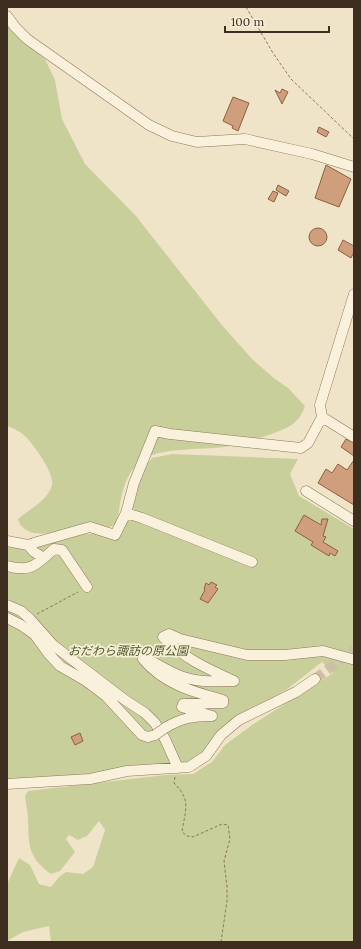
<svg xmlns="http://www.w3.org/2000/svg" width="361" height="949" font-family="Lora,'Noto Sans JP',serif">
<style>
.green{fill:#c9cf9b}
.building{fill:#cf9f7d;stroke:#8d5f41}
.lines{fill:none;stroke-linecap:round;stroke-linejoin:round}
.minor-tunnel{stroke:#ccc0a6;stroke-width:10;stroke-dasharray:10 5;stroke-linecap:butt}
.minor-casing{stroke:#8d765c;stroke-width:11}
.path{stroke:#8d765c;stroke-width:1;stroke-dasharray:3 2;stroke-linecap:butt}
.minor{stroke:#faf1dc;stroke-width:10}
.minor-bridge-casing{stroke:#8d765c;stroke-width:11;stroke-linecap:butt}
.minor-bridge{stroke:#faf1dc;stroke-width:10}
.labels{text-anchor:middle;stroke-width:3.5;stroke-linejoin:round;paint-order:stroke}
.park-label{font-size:12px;font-style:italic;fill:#4d5a26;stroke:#f7eed8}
</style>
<rect width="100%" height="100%" fill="#f0e4c8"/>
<path class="green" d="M7,25L21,40L45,59L55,80L62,119L85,164L136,216L221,324L252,359L275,379L288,388L305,406C303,413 299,419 293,424C283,432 238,445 224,447C202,450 158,447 141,461C122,476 121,501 117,522C116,524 114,525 112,526C104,530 43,535 34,533C26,531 20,527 18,519C30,508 47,502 52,485C55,474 33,444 26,437C21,432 13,428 7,426Z
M172,454L298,459L290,474L299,496L354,529V942H51L49,926L23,932L7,941V884L19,858L30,865L39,884L51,887L59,877L66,872L83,874L93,867L105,830L99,821L87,836L78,840L69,835L66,839L75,852L60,871L51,874C28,857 29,847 28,821C28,812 26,804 25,796L28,791L165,775L193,774L212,762L225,745L252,725L333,673L322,662L286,690L245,713L202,754L189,763L135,774L7,782V540L14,541L118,531L123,518L122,506L133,480L152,458Z"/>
<path class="building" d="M282,89L288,92L282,104L275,90L280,93Z
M233,97L249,103L238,131L232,128L233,126L223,121Z
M319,127L329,132L326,137L317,132Z
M326,165L351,179L339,207L315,198Z
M278,185L289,191L286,196L276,190Z
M273,191L278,193L274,202L268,199Z
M309 237a9 9 0 1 1 18 0a9 9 0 1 1-18 0Z
M343,240L354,246V252L351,258L338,250Z
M346,439L354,443V456L341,447Z
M354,460V505L318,483L326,469L332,473L338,464L347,470Z
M304,515L321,525L322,519H328L323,536L326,537L323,542L338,551L335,556L330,553L329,556L311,545L313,542L295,531Z
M211,582L217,585L215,587L218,589L208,603L200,599L205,590L204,589L206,583L209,585Z
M80,733L83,741L75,745L71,737Z"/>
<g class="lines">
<path class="minor-tunnel" d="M315,679L354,650"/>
<g class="minor-casing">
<path id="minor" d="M7,16L15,27L27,39L149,125L172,136L197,142L245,139L312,154L354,167
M322,417L354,437
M306,491L354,521
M126,513L134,483L155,431L170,434L301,448L308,443L322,417L320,405L354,294
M7,541L28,545L37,542L90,527L115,535L126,513L142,518L252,562
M28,545L34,552L44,558
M7,566C31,573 37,564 54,549L62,550L87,587
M7,605L21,611L30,619L53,645L125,700L145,713L155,723L165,739L178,768
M7,618L21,625L35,635L48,653L60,666L86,681L106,696L142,735L148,737L155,735
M165,728C181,718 193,716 212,716L182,707L183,704L223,703V700C194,692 163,684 143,659L145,657C156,664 166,670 178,675C196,683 216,681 234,681C208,669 183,658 163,637L169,634L180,639L247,655H285L323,651L352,659H354
M7,784L90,779L127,771L189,767L206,756L221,735L239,720L296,692L315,679"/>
</g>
<path class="path" d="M246,7L273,53L291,79L354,139
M37,614L78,592
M175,777L174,783C192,801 185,810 182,832L187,836L193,837L222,824L228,825L230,839L224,861L227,887V901L221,942"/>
<use href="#minor" class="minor"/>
<g class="minor-bridge-casing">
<path id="minor-bridge" d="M155,735L165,728"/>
</g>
<use href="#minor-bridge" class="minor-bridge"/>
</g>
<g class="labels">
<g class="park-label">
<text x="128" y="655">おだわら諏訪の原公園</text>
</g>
</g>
<rect width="361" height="949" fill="none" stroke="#3d2e20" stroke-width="16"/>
<path d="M225 26v6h104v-6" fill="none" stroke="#3d2e20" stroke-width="2"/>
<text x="231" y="26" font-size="12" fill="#3d2e20" stroke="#f7eed8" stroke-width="3" paint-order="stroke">100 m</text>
</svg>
